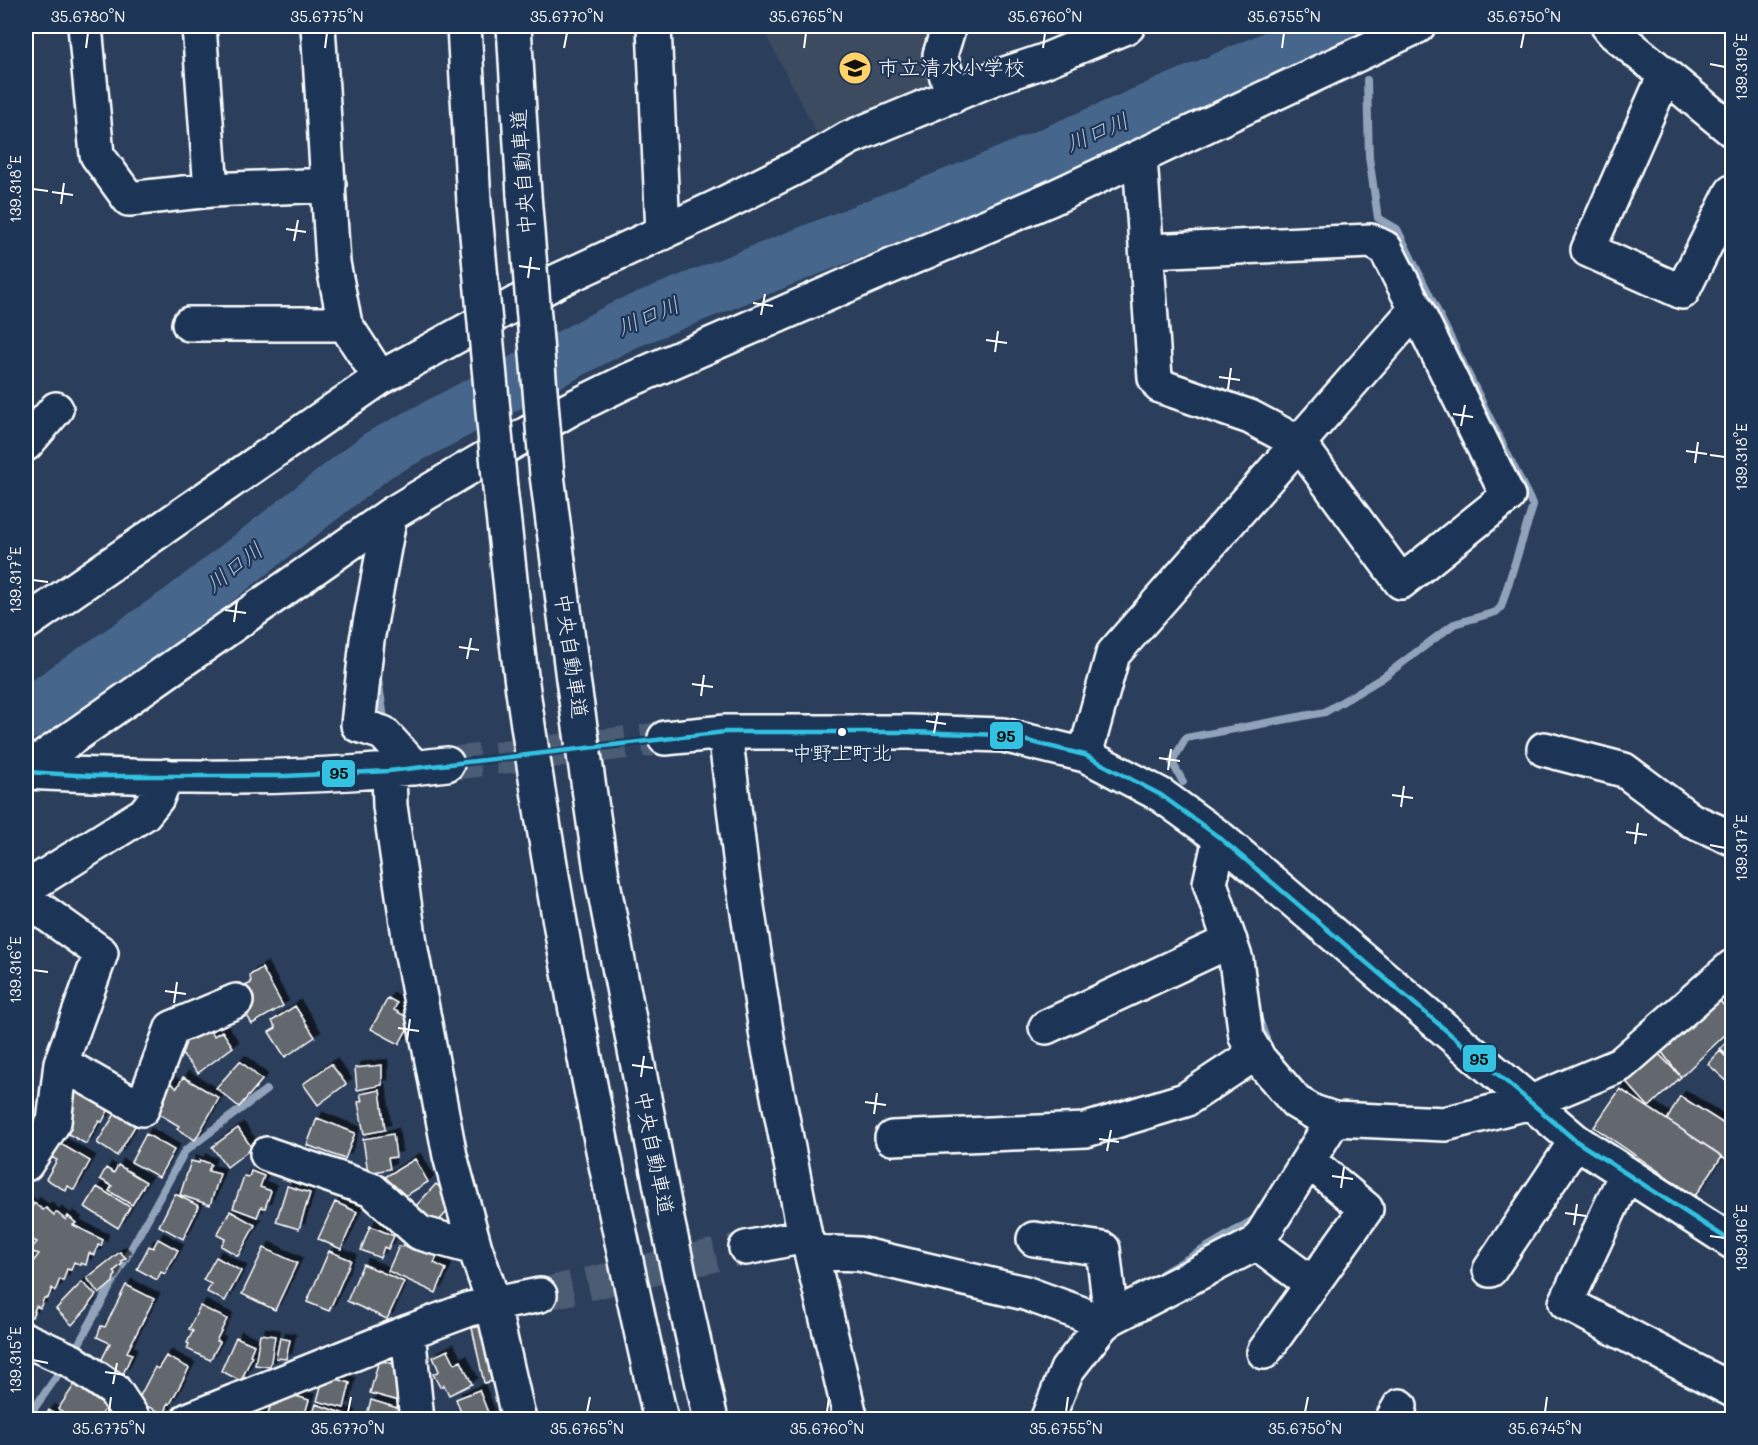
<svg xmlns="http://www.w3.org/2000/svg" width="1758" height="1445" font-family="Mali,'Klee One',sans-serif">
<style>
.built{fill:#3c4b61}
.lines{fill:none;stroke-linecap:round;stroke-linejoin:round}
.stream{stroke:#90a3ba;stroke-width:8}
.river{stroke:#46668c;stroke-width:51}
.building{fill:#63686e;stroke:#fff;stroke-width:1.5;filter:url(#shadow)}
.minor-tunnel{stroke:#4b5c74;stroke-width:33;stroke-dasharray:33 16;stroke-linecap:butt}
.minor-casing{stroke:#fff;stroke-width:38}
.highway-casing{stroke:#fff;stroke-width:38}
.minor{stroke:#1d3557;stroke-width:33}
.highway{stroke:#1d3557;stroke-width:33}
.highway-bridge-casing{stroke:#fff;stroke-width:38;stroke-linecap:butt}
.highway-bridge{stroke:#1d3557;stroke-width:33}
.bus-1-casing{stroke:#1d3557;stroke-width:9}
.bus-1{stroke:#33c2e2;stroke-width:4.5}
.ticks{fill:none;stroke:#fff;stroke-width:2}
.bus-dot{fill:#fff;stroke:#1d3557;stroke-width:2}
.labels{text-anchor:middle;stroke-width:4.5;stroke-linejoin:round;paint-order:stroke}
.bus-label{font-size:20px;fill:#fff;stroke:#1d3557}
.poi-label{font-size:21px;fill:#fff;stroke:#1d3557;text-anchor:start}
.street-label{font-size:21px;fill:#fff;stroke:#1d3557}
.water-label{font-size:22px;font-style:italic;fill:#b5c2d1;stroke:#1d3557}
.line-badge{stroke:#1d3557;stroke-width:2}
.pale-badge-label{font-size:16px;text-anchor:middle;font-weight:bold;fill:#111}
.neatline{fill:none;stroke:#fff;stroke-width:2}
.ticks-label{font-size:15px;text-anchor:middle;fill:#fff}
</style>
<defs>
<filter id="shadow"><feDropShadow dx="5.5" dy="-5.5" stdDeviation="0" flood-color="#0009"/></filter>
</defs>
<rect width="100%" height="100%" fill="#2b3f5c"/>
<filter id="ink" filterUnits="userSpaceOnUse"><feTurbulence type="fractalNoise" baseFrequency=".0167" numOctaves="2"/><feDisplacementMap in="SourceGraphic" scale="12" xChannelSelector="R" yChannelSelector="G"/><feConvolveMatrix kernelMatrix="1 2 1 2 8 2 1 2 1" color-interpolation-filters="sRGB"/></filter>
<g filter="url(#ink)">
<path class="built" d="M761,26H931L922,55L934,82L818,135Z"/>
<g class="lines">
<path class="stream" d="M377,672L385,725
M1183,782L1172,762L1186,738L1325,712L1382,678L1454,624L1496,612L1501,607L1533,506L1397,229L1378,218L1369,157L1367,80
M1258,1017L1269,1047
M1162,1274L1255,1219L1258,1215
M77,1347L185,1151L266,1090
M26,1420L57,1376"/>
<path class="river" d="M26,715L181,609L378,455L626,324L986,180L1269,58L1330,26"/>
</g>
<path class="building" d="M262,968L283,1006L252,1024L237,998L248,991L245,986L251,983L250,975Z
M1732,975V1006L1718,992Z
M1717,997L1732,1016V1028L1681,1077L1661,1051Z
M388,998L397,1003L394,1010L412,1020L399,1044L371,1029Z
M295,1006L315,1037L285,1057L269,1032L276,1028L272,1021Z
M207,1027L214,1036L222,1031L233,1047L198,1073L179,1051L183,1048L179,1043Z
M1732,1036V1060L1720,1049Z
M1652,1047L1681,1077L1649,1107L1621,1076Z
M1720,1051L1732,1063L1731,1085L1708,1064Z
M240,1061L262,1080L239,1107L216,1088Z
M331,1064L346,1084L318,1105L303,1084Z
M382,1065V1085L357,1090L355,1068Z
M183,1077L219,1098L195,1140L177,1129L179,1126L154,1111L170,1083L177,1088Z
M78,1087L112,1103L102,1122L99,1121L86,1144L63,1131L67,1107Z
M1620,1089L1722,1156L1695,1196L1594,1127Z
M380,1090L385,1130L364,1134L358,1102L362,1101L360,1094Z
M1680,1096L1732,1129V1149L1726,1159L1667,1120Z
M118,1109L138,1121L117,1156L97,1143Z
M317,1118L355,1133L345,1159L307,1145Z
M238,1128L252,1148L227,1167L212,1147Z
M146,1134L174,1150L159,1177L131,1162Z
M393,1134L396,1157L388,1158L390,1169L368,1173L363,1139Z
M59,1143L90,1161L74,1190L68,1186L66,1191L46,1179L57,1160L51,1157Z
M415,1159L428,1182L399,1200L385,1177Z
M200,1160L211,1164L208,1171L220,1174L210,1205L180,1195L191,1161L199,1163Z
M118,1165L146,1182L132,1205L109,1191L112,1186L100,1179L106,1168L114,1173Z
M251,1171L264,1176L260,1187L271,1191L265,1208L261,1207L257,1217L233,1208L244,1176L249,1177Z
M436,1184L456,1202L435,1225L415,1207Z
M287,1186L310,1193L299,1229L276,1222Z
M97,1187L130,1207L118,1228L85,1207Z
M175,1194L199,1206L183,1239L159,1226Z
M26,1202L32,1207L34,1203L43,1210L46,1208L54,1215L56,1212L66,1220L68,1216L76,1223L73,1225L103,1240L101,1246L98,1245L95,1255L89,1253L86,1265L81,1263V1265L74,1262L71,1270L67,1269L63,1281L60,1279L55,1291L52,1288L48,1298H44L40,1308L36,1306L32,1317L29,1315L28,1318L26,1317V1271L39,1254L29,1251L37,1242L26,1237Z
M335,1202L357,1212L341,1249L318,1239Z
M230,1211L255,1225L238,1256L221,1246L225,1239L217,1235Z
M370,1226L394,1236L388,1249L384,1247L380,1258L361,1250Z
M158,1239L178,1250L165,1274L161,1272L157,1280L137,1269L149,1246L153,1248Z
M403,1245L414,1250L416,1247L437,1256L434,1263L446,1269L436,1293L388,1271L399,1246L402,1247Z
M264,1248L297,1263L275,1310L242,1294Z
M329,1251L351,1260L329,1311L307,1302Z
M120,1252L126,1258L121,1261L123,1263L114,1271L116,1275L114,1277L113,1282L99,1294L87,1278Z
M216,1257L241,1271L225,1301L207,1292L211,1284L203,1280Z
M363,1264L404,1282L387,1319L347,1301Z
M82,1282L96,1295L89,1304L90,1305L72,1325L56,1309Z
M126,1285L154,1299L127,1352L132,1354L123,1374L100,1363L110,1343L97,1337L101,1326L105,1327Z
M200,1306L227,1319L216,1341L220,1342L210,1360L187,1349L189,1344L187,1343L193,1331L189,1329Z
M486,1325L499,1380L484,1383L472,1328Z
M260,1334L275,1336L270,1367L255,1365Z
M236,1337L254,1345L250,1355L252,1356L241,1381L221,1371Z
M280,1338L290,1340L286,1359L276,1358Z
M448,1350L455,1364L461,1361L472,1384L449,1395L444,1385L440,1387L433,1374L439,1371L433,1357Z
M166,1356L189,1368L170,1404L168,1403L165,1414L137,1402L155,1367L158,1369Z
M379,1360L402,1366L396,1387L402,1389L399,1401L370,1393Z
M324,1375L350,1383L344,1408L317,1401Z
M77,1381L95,1394L92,1397L106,1407L98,1420H74L58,1409Z
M479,1390L489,1415L478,1420L463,1418L456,1399Z
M282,1392L309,1400L303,1420H266L272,1401Z
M371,1400L407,1411L404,1420L366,1418Z
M316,1404L350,1416L348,1420H311Z
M49,1410L64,1420H43Z
M241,1410L263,1416L262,1420H239Z"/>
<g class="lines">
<path class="minor-tunnel" d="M447,764L665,738
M540,1295L746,1248"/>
<g class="minor-casing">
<path id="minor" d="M85,26L97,155L129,199L211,190L329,185
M199,26L211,190
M318,26L333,263L345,324L380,378
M654,26L663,233
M949,26L940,55L953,96
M1608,26L1614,33L1732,130
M1664,77L1588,250L1682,292L1732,192
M1140,157L1155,378L1160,386L1250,417L1299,443L1401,582L1508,496L1416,309
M189,324H345
M26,444L56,409
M390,515L367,640L358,725L383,733L415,768
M26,623L380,378L557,281L717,207L815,158L849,138L999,76L1044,61L1128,26
M725,732L742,874L768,1044L805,1236L811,1252L851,1420
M665,738L725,732H910L1003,735L1085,755L1161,795L1220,838L1576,1141L1732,1242
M1544,749L1624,770L1691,820L1732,838
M1085,755L1113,654L1416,309L1385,248L1371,241L1148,251
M26,770L390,515L458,474L570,409L625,382L880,271L1050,199L1418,26
M389,771L390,806L411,950L450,1156L475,1248L489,1289L519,1420
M26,772C166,779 307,781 447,764
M1220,838L1210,883L1236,960L1246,1037L1259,1059L1296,1102L1313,1112L1334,1119
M26,888L144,814L157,798L166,776
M26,899L101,953L61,1063L54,1122L26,1164
M1046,1027L1230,941
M61,1063L142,1109L172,1028L236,1001
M892,1138L1086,1130L1185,1100L1256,1053
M267,1154L372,1190L420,1233L475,1248
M1626,1174L1566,1303L1732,1390
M1034,1239L1103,1249L1111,1318
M1257,1243L1312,1284
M746,1248L805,1236
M811,1252L859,1254L1025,1293L1080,1313L1102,1325
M1490,1270L1576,1141
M408,1332L417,1420
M26,1340L72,1361L114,1390L134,1420
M1264,1352L1366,1209L1309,1161
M188,1420L408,1332L470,1309L540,1295
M1047,1420L1067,1370L1102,1325L1111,1318L1257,1243L1334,1119L1445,1124L1531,1102L1620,1065L1732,967
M1392,1420L1400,1406"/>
</g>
<g class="highway-casing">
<path id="highway" d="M464,26L474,202
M514,26L524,195
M547,475L573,679L602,877L668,1224L711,1420
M500,488C508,556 514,624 523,691C558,936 606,1178 661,1420"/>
</g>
<use href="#minor" class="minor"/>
<use href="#highway" class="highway"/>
<g class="highway-bridge-casing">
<path id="highway-bridge" d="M524,195L547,475
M474,202L500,488"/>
</g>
<use href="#highway-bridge" class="highway-bridge"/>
<g class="bus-1-casing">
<path id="bus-1" d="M26,772L94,776H285L389,771L725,732H910L1003,735L1085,755L1161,795L1220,838L1576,1141L1732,1242"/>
</g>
<use href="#bus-1" class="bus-1"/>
</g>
</g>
<path class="ticks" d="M86,48L88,33M325,48L327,33M564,48L567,33M804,48L806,33M1043,48L1045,33M1282,48L1284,33M1521,48L1524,33M1710,64L1725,67M33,189L48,191M52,192L73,195M61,204L64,183M286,229L306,232M294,241L298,220M519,266L540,269M528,278L531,257M753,303L773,306M761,315L765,294M986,340L1007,343M995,352L998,331M1219,377L1240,380M1228,389L1231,368M1453,414L1473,417M1461,426L1465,405M1686,451L1707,454M1710,455L1725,457M1695,463L1698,442M33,580L48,582M225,610L246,613M234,622L237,601M459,647L479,650M467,659L471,638M692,684L713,687M701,696L704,675M926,721L946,724M934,733L938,712M1159,758L1180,761M1168,770L1171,749M1392,795L1413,798M1401,807L1404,786M1626,832L1647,835M1635,844L1638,823M1710,845L1725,848M33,970L48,972M165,991L186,994M174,1003L177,982M398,1028L419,1031M407,1040L410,1019M632,1065L653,1068M641,1077L644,1056M865,1102L886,1105M874,1114L877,1093M1099,1139L1119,1142M1107,1151L1111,1130M1332,1176L1353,1179M1341,1188L1344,1167M1565,1213L1586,1216M1574,1225L1577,1204M1710,1236L1725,1238M33,1360L48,1363M105,1372L125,1375M113,1384L117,1363M109,1412L111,1397M348,1412L351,1397M587,1412L590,1397M827,1412L829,1397M1066,1412L1068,1397M1305,1412L1308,1397M1545,1412L1547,1397"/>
<defs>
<g id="school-disc" transform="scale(1.725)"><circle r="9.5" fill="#ffd166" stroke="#1d3557"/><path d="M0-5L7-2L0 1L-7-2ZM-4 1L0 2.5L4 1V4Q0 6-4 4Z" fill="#111"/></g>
</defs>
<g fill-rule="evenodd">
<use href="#school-disc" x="855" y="68"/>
</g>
<circle class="bus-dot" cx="842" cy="732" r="5"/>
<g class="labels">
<g class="bus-label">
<text x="842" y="760">中野上町北</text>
</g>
<g class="poi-label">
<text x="878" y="75">市立清水小学校</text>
</g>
<g class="street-label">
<text transform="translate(523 172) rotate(-94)" y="7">中央自動車道</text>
<text transform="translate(571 656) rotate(82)" y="7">中央自動車道</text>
<text transform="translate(654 1153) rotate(79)" y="7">中央自動車道</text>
</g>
<g class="water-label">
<text transform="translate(1097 132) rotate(-23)" y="8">川口川</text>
<text transform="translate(648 316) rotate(-23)" y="8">川口川</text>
<text transform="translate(234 567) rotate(-38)" y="8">川口川</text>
</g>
</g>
<g class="line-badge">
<rect x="989" y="721" width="35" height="29" rx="6" fill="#33c2e2"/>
<rect x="321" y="759" width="35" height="29" rx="6" fill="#33c2e2"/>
<rect x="1462" y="1044" width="35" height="29" rx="6" fill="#33c2e2"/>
</g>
<g class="pale-badge-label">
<text x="1006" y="742">95</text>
<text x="339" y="779">95</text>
<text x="1479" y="1065">95</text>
</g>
<rect width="1758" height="1445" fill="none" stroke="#1d3557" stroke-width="66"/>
<rect x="33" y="33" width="1692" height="1379" class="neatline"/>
<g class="ticks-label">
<text x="88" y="22">35.6780°N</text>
<text x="327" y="22">35.6775°N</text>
<text x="567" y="22">35.6770°N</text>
<text x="806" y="22">35.6765°N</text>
<text x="1045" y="22">35.6760°N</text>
<text x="1284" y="22">35.6755°N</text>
<text x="1524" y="22">35.6750°N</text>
<text transform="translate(1742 67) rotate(-90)" y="5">139.319°E</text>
<text transform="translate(16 189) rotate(-90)" y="5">139.318°E</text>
<text transform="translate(1742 457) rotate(-90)" y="5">139.318°E</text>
<text transform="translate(16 580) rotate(-90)" y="5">139.317°E</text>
<text transform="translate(1742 848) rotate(-90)" y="5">139.317°E</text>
<text transform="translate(16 970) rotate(-90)" y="5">139.316°E</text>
<text transform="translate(1742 1238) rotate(-90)" y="5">139.316°E</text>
<text transform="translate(16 1360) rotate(-90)" y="5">139.315°E</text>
<text x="109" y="1434">35.6775°N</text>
<text x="348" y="1434">35.6770°N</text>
<text x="587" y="1434">35.6765°N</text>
<text x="827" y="1434">35.6760°N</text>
<text x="1066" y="1434">35.6755°N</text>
<text x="1305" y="1434">35.6750°N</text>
<text x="1545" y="1434">35.6745°N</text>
</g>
</svg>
